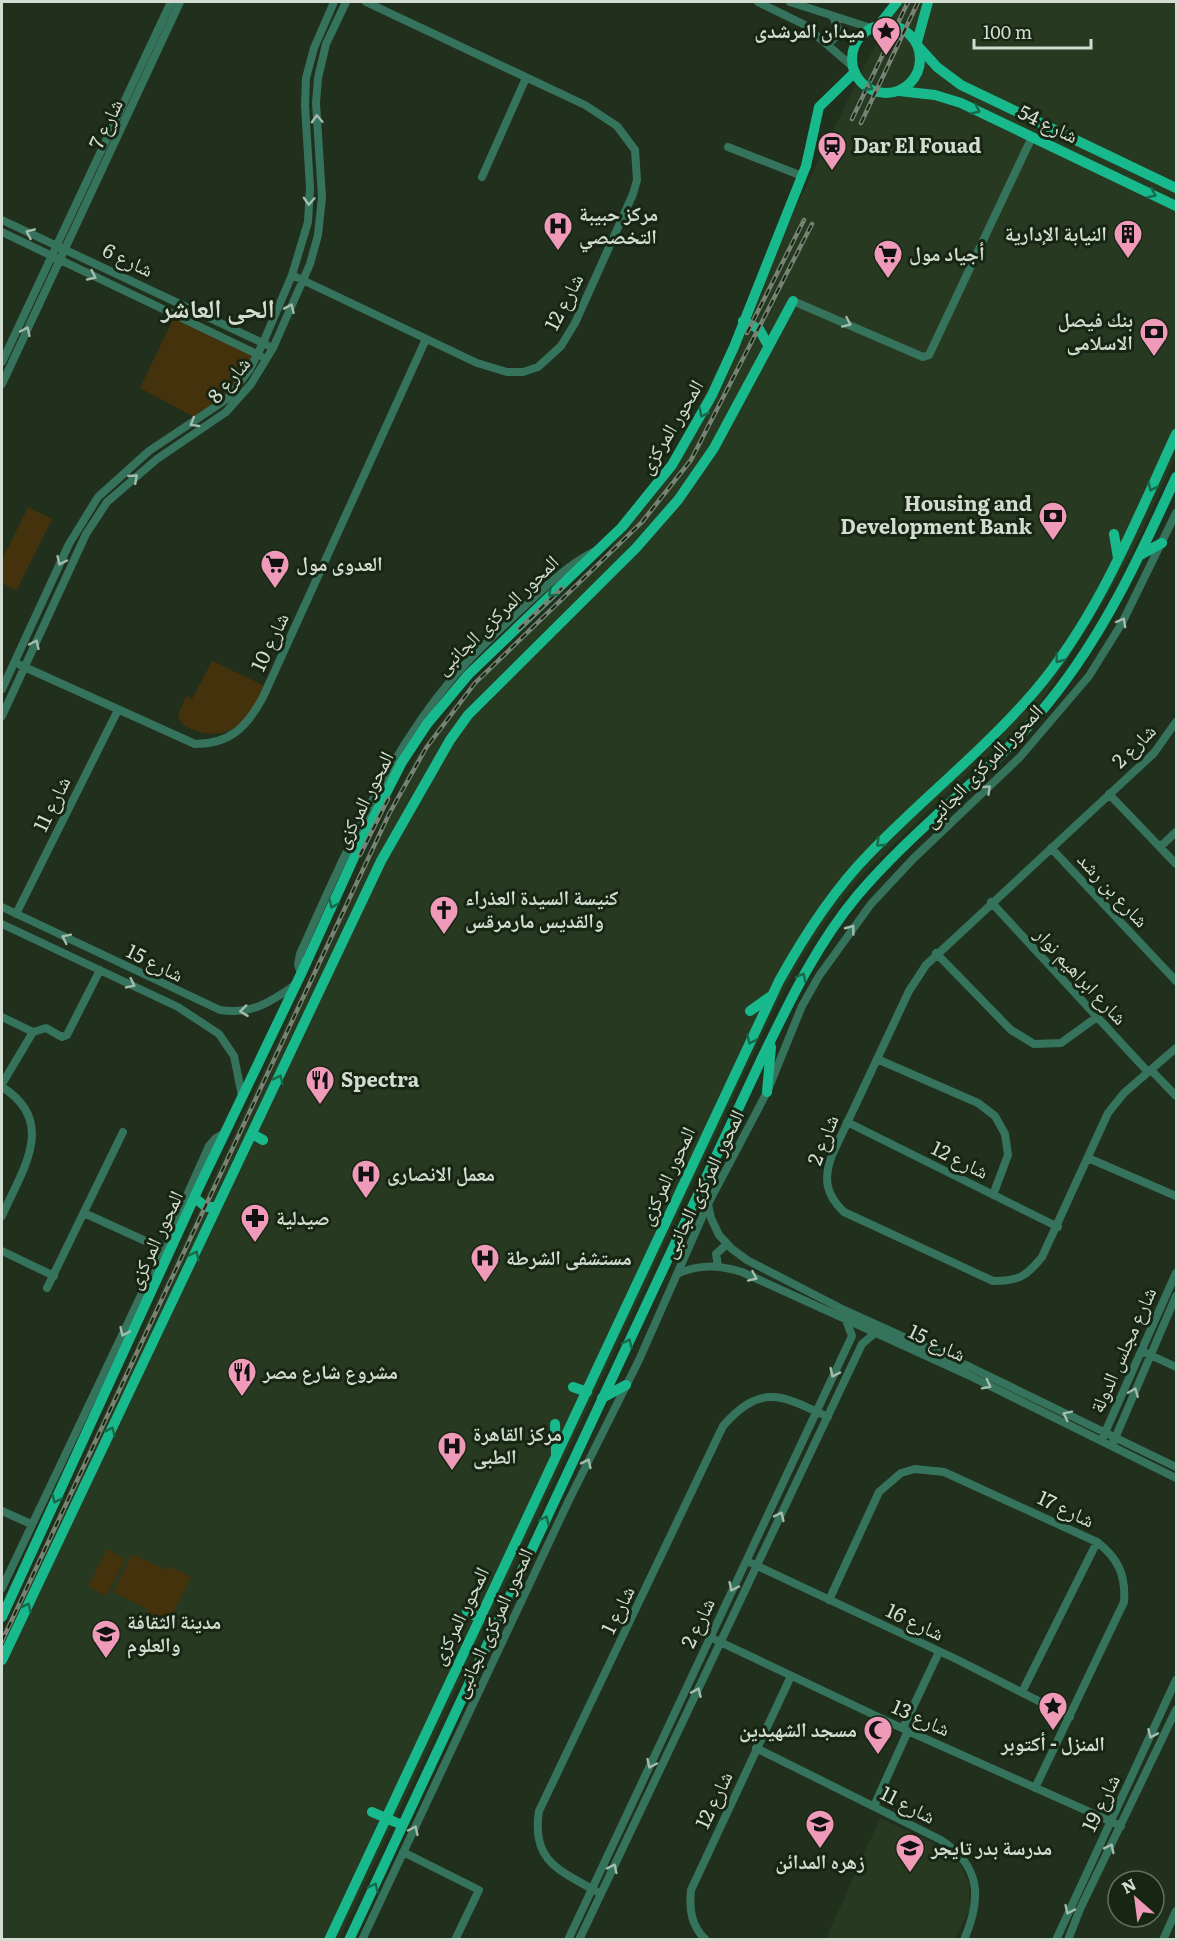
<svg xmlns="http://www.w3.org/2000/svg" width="1178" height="1941" font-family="Literata,'Noto Naskh Arabic',serif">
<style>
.built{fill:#273a21}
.green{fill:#44320d}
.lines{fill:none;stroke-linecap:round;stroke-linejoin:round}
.minor{stroke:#35735d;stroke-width:8}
.major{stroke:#18ba8d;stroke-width:10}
.rail-casing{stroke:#778374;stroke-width:4.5}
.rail{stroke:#172613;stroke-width:2;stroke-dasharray:7;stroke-linecap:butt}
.oneway{stroke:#17694a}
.oneway2{stroke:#a4bcae}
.labels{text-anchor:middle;stroke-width:6;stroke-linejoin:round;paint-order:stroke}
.poi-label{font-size:20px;font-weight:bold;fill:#d3dcd0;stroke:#172613;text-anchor:start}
.street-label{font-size:20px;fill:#d3dcd0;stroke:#172613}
.district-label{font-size:26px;font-weight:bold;fill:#d3dcd0;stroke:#172613}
</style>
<rect width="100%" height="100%" fill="#212f1d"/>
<path class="built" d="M899,2H1176V456L1132,552L1103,603L1039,705L1008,738L979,762L864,873L834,909L802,956L779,999L339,1939H2V1634L276,1045L413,762L449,710L527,629L605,555L677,452L864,67Z
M880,1818L939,1846L959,1862L969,1884V1911L955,1939H826Z"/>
<path class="green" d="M175,315L254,354L244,378L198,419L140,388Z
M28,507L52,519L16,591L2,583V560Z
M212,661L267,687C251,717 231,744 194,730C187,727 179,723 178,715L186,696L192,699Z
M107,1549L125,1559L106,1596L88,1586Z
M132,1554L166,1570L169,1566L191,1577L168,1623L146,1612L147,1609L113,1592Z"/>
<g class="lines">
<path class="minor" d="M758,2L803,24L852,66
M790,2L871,28
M829,43L835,38L839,31L833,17
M728,147L802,176
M482,177L526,78
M2,220L267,345
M2,232L261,356
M292,275L477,363L507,372H523L538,367L561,346L575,323L633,194L637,180L635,150L617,126L585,105L366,2
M793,301L923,357L929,355L1032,137
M2,362L171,2
M2,384L180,2
M20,665L195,744C230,744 247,727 263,697L426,339
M2,689L69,544L98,497L149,451L227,399L250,369L263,343L292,275L308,222L310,188L305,105L306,78L314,48L334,2
M2,716L86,534L107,502L157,459L226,412L251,384L273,348L310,264L318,235L322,197L316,103L318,78L326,44L346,2
M1176,722L1154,753L926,965L909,991L832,1155C823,1179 826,1195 844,1212L993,1281C1018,1281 1026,1277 1042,1257L1108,1113L1124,1093L1176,1048
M1109,794L1176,864
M1160,847L1176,832
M1051,848L1176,981
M991,902L1148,1072
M2,907L220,1010C251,1015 271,1002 295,985
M16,914L118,710
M2,924L178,1007L219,1034L234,1056L242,1096
M936,953L1011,1030L1034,1044L1061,1043L1097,1017
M301,974L298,964L300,954C342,860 385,759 451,680C471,656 493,636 515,615C540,592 563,568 593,552
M2,1017L33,1032
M877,1059L978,1103L995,1116L1005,1134L1008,1155L993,1195
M1151,1070L1176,1096
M2,1084L33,1032L46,1028L62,1037L67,1035L100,970
M2,1087C58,1122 22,1170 2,1216
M847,1122L1058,1227
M1088,1158L1176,1196
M708,1204L711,1218L719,1235L732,1249L747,1260L844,1310L970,1367L1176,1467
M84,1213L163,1249
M2,1251L54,1276
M718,1266L716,1254L727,1244
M677,1274C699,1264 718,1265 742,1272L966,1374L1176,1478
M47,1288L123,1132
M1144,1352L1176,1367
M1103,1437L1176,1273
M1113,1443L1176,1296
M2,1511L31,1524
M751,1563L958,1660L1070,1717
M2,1588L163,1249L209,1146L216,1138L225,1133
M829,1600L879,1492L901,1473L915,1469L944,1472L1097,1542C1118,1558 1126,1575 1124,1602L1035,1788
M716,1640L908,1731L1121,1826
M1022,1692L1097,1542
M903,1728L939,1652
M756,1748L941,1840C981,1866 982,1898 964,1940
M874,1806L908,1731
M403,1852L479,1890L455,1940
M596,1891C558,1870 531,1860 539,1811L723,1426C761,1383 782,1395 828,1417
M362,1940L569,1500L639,1360L708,1204L767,1092L802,1006L819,976L871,904L913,859L1020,757L1089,676L1122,623L1176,513
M568,1940L852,1336L846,1320
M579,1940L862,1344L875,1333
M706,1940C691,1926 689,1909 691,1890L791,1676
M1056,1940L1176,1680
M1068,1940L1080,1909L1176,1710
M1163,1940L1176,1911"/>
<path class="major" d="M852 59a34 34 0 1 1 68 0a34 34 0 1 1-68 0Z
M879,25L897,2
M917,42L928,2
M918,46L937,67L961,85L1176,188
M899,91L935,95L961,103L1176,206
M743,321L759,329L768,345
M1114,534L1118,558
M1140,555L1162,543
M750,1011L771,996
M767,1092L771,1047
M252,1134L263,1140
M195,1198L206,1207H217
M573,1387L587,1392
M602,1398L626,1385
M555,1424L556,1454
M467,1611L479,1618
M2,1617L199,1187L301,974L361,842L402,762L427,724L468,675L622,527L672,465L712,395L734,347L806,166L819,107L855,72
M2,1660L381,861L450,740L468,715L636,548L678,500L714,448L793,301
M372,1812L402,1825
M329,1940L779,981C804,936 832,892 868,855C922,799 983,751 1034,692C1098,617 1135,523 1176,434
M349,1940L761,1060C789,1003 816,945 857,896C916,826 992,773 1049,702C1104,634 1140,556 1176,477"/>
<g class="rail-casing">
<path id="rail" d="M852,119L908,2
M861,123L918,2
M747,333L804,220
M519,629L562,588
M360,855L388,799
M2,1641L389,814L426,748L475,683L642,522L691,460L812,224"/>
</g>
<use href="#rail" class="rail"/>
</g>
<defs><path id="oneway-chevron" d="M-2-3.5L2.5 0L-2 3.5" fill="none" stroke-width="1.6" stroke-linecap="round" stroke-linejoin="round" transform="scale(1.5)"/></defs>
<g class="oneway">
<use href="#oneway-chevron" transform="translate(869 87) rotate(32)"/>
<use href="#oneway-chevron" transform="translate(976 110) rotate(25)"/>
<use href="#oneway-chevron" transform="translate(1152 194) rotate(25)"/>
<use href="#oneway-chevron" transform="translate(703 413) rotate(118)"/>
<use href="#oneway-chevron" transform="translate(1152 487) rotate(115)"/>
<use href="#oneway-chevron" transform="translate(552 593) rotate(138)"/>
<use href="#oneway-chevron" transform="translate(1059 659) rotate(127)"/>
<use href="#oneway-chevron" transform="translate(880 843) rotate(136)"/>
<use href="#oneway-chevron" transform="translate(333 904) rotate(114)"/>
<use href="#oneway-chevron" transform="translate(802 977) rotate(-62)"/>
<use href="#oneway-chevron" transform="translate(751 1040) rotate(115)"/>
<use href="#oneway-chevron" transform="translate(279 1079) rotate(-64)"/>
<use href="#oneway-chevron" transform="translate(195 1255) rotate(-65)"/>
<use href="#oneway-chevron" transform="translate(628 1343) rotate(-65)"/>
<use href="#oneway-chevron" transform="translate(111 1431) rotate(-64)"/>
<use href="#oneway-chevron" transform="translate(56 1499) rotate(115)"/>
<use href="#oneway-chevron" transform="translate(545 1520) rotate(-65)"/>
<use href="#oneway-chevron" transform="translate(27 1607) rotate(-64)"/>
<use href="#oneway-chevron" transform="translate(374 1887) rotate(-65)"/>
</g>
<g class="oneway2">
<use href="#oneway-chevron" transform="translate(317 119) rotate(-93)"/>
<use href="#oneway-chevron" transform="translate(309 201) rotate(93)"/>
<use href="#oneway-chevron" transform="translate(30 233) rotate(-156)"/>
<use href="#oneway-chevron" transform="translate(92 276) rotate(25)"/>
<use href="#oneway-chevron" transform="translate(290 308) rotate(-66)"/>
<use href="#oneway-chevron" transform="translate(847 323) rotate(24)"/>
<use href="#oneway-chevron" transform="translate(26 331) rotate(-65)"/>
<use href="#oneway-chevron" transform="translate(194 423) rotate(149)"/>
<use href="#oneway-chevron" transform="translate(134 478) rotate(-41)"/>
<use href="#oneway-chevron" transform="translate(61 561) rotate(115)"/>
<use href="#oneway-chevron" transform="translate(1122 622) rotate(-61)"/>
<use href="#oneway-chevron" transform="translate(35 644) rotate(-65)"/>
<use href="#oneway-chevron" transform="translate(987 789) rotate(-44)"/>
<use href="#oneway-chevron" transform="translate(851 929) rotate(-53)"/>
<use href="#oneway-chevron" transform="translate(66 938) rotate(-154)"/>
<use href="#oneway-chevron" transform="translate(131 984) rotate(26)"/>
<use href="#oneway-chevron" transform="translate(244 1011) rotate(173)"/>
<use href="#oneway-chevron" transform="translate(753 1277) rotate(24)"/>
<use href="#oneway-chevron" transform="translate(124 1332) rotate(115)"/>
<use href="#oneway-chevron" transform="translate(834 1373) rotate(116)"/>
<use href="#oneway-chevron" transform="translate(987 1385) rotate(27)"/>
<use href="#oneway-chevron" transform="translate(1134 1392) rotate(-68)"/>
<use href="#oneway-chevron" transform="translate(1067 1415) rotate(-154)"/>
<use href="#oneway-chevron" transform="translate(587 1463) rotate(-64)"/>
<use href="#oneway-chevron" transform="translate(780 1516) rotate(-64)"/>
<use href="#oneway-chevron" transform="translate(733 1587) rotate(115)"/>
<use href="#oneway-chevron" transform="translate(697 1692) rotate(-66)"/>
<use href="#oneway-chevron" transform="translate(1152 1734) rotate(114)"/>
<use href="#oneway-chevron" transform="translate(651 1764) rotate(115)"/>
<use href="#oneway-chevron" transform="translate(414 1830) rotate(-65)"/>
<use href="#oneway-chevron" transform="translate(1110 1848) rotate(-64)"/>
<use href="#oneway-chevron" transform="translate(613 1868) rotate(-64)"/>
<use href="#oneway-chevron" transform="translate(1069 1910) rotate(115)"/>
</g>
<defs>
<g id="sight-pin" transform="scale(1.5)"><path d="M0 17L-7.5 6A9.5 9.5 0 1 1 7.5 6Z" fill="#ef9ab8" stroke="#172613"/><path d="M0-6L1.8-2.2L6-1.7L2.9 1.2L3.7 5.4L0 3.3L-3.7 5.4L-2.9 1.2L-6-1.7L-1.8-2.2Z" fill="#111"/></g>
<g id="station-pin" transform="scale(1.5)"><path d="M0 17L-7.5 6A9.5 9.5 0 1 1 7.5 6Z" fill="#ef9ab8" stroke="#172613"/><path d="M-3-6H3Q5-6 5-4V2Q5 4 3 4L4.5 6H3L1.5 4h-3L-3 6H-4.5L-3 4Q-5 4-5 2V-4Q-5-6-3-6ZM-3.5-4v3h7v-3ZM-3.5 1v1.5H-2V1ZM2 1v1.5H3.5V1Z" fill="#111"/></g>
<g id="hospital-pin" transform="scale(1.5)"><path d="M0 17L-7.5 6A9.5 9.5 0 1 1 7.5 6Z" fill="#ef9ab8" stroke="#172613"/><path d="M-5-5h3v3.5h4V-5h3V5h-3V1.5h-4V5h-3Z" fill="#111"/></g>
<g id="building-pin" transform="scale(1.5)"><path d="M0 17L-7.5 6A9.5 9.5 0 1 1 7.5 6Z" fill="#ef9ab8" stroke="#172613"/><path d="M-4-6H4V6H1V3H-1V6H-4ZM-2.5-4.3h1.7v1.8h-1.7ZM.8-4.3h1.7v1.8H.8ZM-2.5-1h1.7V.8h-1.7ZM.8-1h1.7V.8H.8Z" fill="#111"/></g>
<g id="supermarket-pin" transform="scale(1.5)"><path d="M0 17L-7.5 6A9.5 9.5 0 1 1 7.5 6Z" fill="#ef9ab8" stroke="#172613"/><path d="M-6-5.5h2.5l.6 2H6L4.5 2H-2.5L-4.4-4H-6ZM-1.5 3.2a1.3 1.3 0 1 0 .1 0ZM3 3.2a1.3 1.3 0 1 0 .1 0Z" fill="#111"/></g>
<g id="bank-pin" transform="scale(1.5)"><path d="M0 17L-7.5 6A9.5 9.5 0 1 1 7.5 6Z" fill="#ef9ab8" stroke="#172613"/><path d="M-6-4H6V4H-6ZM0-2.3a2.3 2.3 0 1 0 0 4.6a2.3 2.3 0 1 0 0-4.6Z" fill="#111"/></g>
<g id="church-pin" transform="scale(1.5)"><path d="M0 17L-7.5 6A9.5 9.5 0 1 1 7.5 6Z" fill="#ef9ab8" stroke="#172613"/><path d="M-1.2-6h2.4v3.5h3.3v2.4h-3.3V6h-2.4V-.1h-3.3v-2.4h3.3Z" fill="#111"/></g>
<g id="restaurant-pin" transform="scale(1.5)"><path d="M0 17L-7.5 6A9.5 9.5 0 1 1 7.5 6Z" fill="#ef9ab8" stroke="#172613"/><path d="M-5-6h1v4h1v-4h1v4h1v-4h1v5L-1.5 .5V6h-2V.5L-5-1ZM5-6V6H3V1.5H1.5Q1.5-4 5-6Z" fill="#111"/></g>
<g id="pharmacy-pin" transform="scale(1.5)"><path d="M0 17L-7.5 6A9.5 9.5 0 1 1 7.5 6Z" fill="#ef9ab8" stroke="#172613"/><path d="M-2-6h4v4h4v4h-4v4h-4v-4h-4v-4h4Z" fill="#111"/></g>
<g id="university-pin" transform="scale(1.5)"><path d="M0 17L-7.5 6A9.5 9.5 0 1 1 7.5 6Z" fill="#ef9ab8" stroke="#172613"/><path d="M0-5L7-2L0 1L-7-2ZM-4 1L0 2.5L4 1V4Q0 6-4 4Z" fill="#111"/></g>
<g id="mosque-pin" transform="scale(1.5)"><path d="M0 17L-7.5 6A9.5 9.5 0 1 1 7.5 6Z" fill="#ef9ab8" stroke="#172613"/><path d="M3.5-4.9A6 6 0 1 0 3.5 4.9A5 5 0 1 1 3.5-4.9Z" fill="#111"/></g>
<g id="school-pin" transform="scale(1.5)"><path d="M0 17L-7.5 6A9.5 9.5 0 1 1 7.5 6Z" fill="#ef9ab8" stroke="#172613"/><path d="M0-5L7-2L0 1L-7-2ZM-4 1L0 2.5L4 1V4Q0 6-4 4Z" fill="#111"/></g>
</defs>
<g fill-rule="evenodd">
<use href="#sight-pin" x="886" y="31"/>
<use href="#station-pin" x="832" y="146"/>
<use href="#hospital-pin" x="558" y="226"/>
<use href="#building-pin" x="1128" y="234"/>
<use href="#supermarket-pin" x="888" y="254"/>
<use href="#bank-pin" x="1154" y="332"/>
<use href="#bank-pin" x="1053" y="516"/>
<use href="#supermarket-pin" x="275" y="564"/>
<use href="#church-pin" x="444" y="910"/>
<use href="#restaurant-pin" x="320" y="1080"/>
<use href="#hospital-pin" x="366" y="1174"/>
<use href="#pharmacy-pin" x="255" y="1218"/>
<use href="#hospital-pin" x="485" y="1258"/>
<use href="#restaurant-pin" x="242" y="1372"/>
<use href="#hospital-pin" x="452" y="1446"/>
<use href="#university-pin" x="106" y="1634"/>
<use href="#sight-pin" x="1053" y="1706"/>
<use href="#mosque-pin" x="878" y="1730"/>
<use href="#school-pin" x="820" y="1824"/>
<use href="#school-pin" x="910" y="1848"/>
</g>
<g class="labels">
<g class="poi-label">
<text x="865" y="38" text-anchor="end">ميدان المرشدى</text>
<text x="853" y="153">Dar El Fouad</text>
<text x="579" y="221">مركز حبيبة<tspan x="579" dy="23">التخصصي</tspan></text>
<text x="1107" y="241" text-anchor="end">النيابة الإدارية</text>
<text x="909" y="261">أجياد مول</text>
<text x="1133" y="327" text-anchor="end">بنك فيصل<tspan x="1133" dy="23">الاسلامى</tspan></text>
<text x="1032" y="511" text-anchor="end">Housing and<tspan x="1032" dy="23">Development Bank</tspan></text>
<text x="296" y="571">العدوى مول</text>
<text x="465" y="905">كنيسة السيدة العذراء<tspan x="465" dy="23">والقديس مارمرقس</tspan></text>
<text x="341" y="1087">Spectra</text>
<text x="387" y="1181">معمل الانصارى</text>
<text x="276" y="1225">صيدلية</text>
<text x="506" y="1265">مستشفى الشرطة</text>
<text x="263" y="1379">مشروع شارع مصر</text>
<text x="473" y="1441">مركز القاهرة<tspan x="473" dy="23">الطبى</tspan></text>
<text x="127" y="1629">مدينة الثقافة<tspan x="127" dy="23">والعلوم</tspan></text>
<text x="857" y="1737" text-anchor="end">مسجد الشهيدين</text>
<text x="1053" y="1751" text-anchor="middle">المنزل - أكتوبر</text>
<text x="931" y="1855">مدرسة بدر تايجر</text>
<text x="820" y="1869" text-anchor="middle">زهره المدائن</text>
</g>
<g class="street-label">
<text transform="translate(106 124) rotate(-65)" y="7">شارع 7</text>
<text transform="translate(1048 124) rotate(25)" y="7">شارع 54</text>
<text transform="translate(128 260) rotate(25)" y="7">شارع 6</text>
<text transform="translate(564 302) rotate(-63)" y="7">شارع 12</text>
<text transform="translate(229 380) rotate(-50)" y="7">شارع 8</text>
<text transform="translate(671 427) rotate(-59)" y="7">المحور المركزى</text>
<text transform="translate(497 615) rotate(-44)" y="7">المحور المركزى الجانبى</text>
<text transform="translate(270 642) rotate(-65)" y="7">شارع 10</text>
<text transform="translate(1134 746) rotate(-45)" y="7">شارع 2</text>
<text transform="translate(983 766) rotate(-46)" y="7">المحور المركزى الجانبى</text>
<text transform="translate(364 800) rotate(-63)" y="7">المحور المركزى</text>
<text transform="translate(52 804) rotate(-64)" y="7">شارع 11</text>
<text transform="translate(1113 890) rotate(47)" y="7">شارع بن رشد</text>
<text transform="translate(155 963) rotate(26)" y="7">شارع 15</text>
<text transform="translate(1081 976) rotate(47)" y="7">شارع ابراهيم نوار</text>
<text transform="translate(823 1140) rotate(-69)" y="7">شارع 2</text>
<text transform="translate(960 1160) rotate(26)" y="7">شارع 12</text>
<text transform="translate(667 1176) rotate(-65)" y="7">المحور المركزى</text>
<text transform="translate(703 1184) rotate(-64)" y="7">المحور المركزى الجانبى</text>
<text transform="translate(155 1240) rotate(-65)" y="7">المحور المركزى</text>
<text transform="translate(937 1343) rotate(25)" y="7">شارع 15</text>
<text transform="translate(1123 1350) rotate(-66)" y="7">شارع مجلس الدولة</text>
<text transform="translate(1066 1509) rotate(25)" y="7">شارع 17</text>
<text transform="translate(618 1610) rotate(-64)" y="7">شارع 1</text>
<text transform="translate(460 1616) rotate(-64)" y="7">المحور المركزى</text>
<text transform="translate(915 1622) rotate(25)" y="7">شارع 16</text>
<text transform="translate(493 1623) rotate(-65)" y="7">المحور المركزى الجانبى</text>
<text transform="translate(698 1623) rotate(-65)" y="7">شارع 2</text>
<text transform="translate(921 1718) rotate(24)" y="7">شارع 13</text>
<text transform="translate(714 1800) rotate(-65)" y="7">شارع 12</text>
<text transform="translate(1101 1803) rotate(-64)" y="7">شارع 19</text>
<text transform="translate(908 1805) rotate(27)" y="7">شارع 11</text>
</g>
<g class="district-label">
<text x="218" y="318">الحى العاشر</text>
</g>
</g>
<rect width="1178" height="1941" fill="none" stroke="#d3dcd0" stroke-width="6"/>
<g transform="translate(1136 1899) rotate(332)"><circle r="28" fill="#172613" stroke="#626f5f" stroke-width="1.5"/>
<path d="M0-4.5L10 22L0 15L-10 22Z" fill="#ef9ab8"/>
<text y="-9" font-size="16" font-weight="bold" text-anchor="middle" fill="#d3dcd0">N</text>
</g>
<path d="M974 39v9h117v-9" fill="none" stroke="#d3dcd0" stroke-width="3"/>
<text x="983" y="39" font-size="18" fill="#d3dcd0" stroke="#172613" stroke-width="4.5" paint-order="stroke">100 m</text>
</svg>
